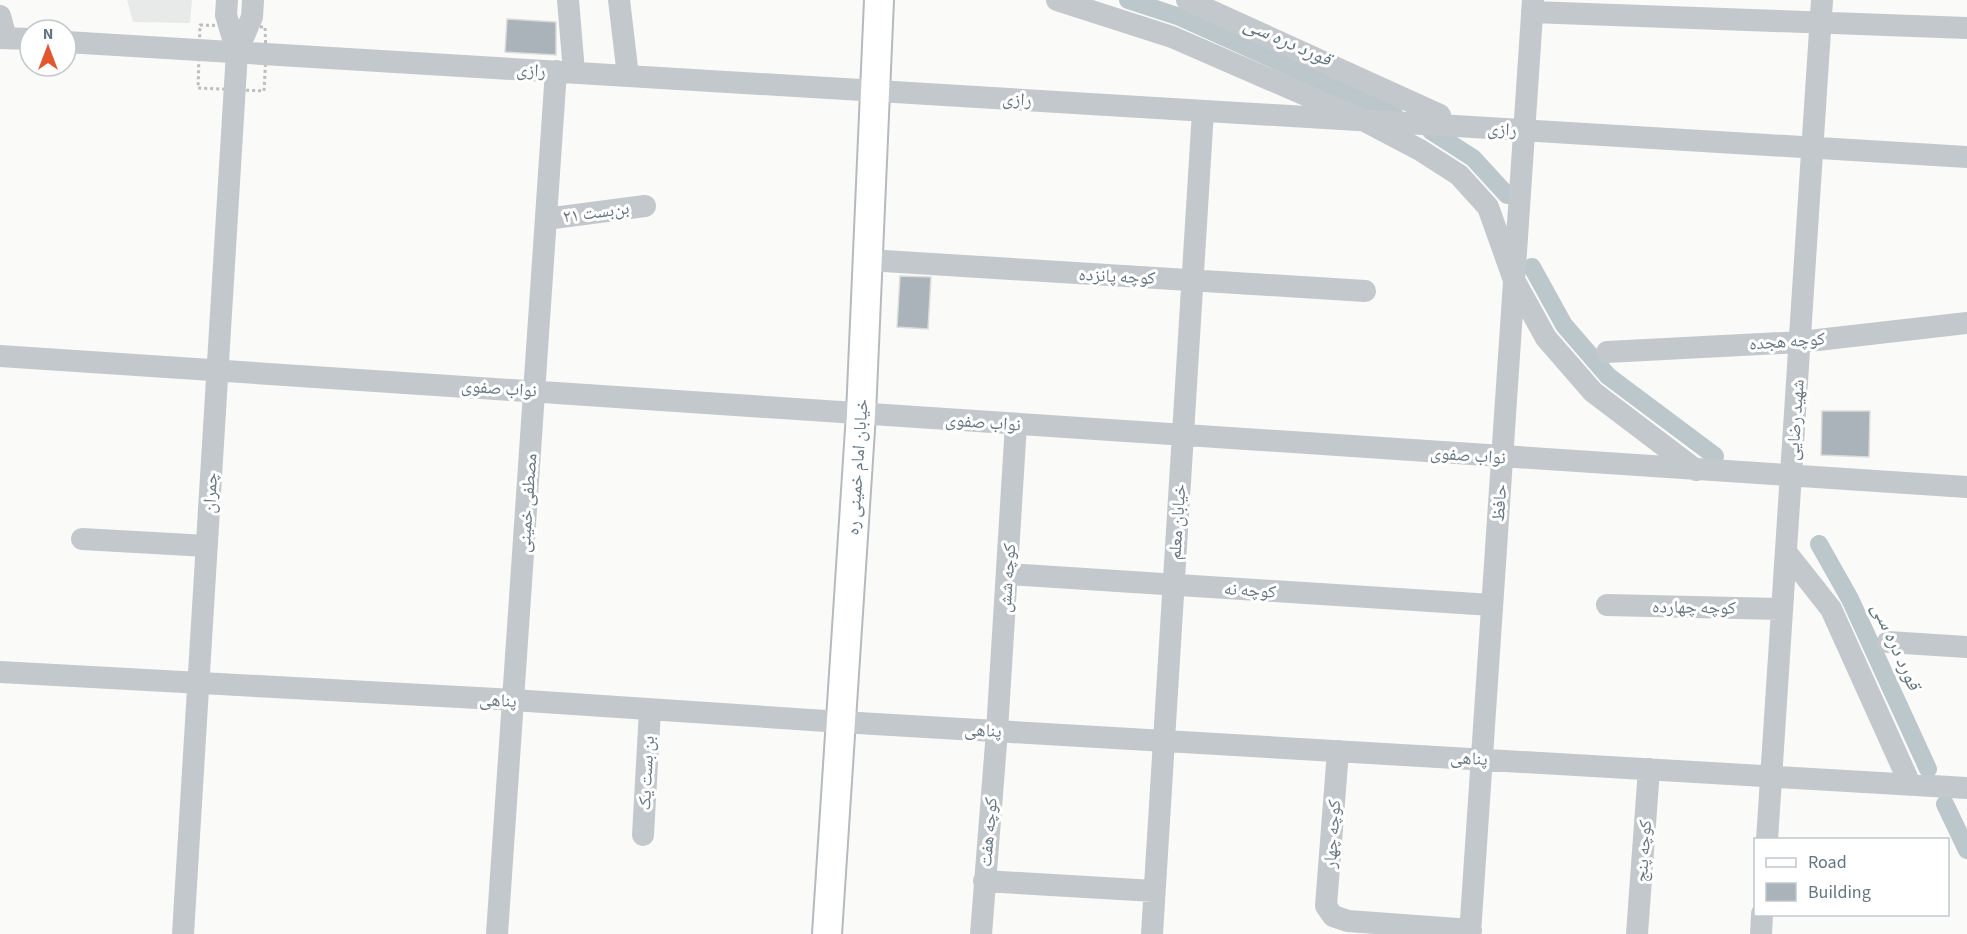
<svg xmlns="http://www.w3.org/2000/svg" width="1967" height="934" font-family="'Source Sans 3','Noto Naskh Arabic',sans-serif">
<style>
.built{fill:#e8e9e9}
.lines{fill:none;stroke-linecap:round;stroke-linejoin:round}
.canal{stroke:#bbc7cb;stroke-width:18}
.building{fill:#aab3b9;stroke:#dcdcda;stroke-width:1.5}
.major-casing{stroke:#b5babe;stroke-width:32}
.path{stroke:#bbbfc2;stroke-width:3;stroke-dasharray:3 3;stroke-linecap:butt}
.minor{stroke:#c3c8cc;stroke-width:22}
.major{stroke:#fff;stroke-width:28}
.labels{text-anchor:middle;stroke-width:6;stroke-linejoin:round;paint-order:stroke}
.street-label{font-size:18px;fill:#657683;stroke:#fff}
.water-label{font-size:20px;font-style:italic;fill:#60757c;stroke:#fff}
</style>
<rect width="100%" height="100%" fill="#fafaf8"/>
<path class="built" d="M127,0H192L190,23L133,22Z"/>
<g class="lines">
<path class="canal" d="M1128,0L1180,17L1394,114
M1431,131L1473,158L1507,195
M1532,267L1564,325L1608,376L1715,456
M1819,544L1850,599L1928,769
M1945,804L1967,850"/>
</g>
<path class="building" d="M507,19L556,22V55L505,52Z
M900,276L931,277L928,329L897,327Z
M1822,411H1870L1869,457L1821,455Z"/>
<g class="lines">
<g class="major-casing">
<path id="major" d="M827,934L861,414L879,0"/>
</g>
<path class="path" d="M200,25L265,27L266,54L264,91L198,88Z"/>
<path class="minor" d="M227,0L226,15L237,52
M568,0L574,72
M619,0L628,76
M1057,0L1172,37L1363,120L1420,150L1459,175L1488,207L1514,280L1546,338L1593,392L1696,470
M1187,0L1440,115
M1532,12L1967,28
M0,16L6,38
M0,38L30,39
M66,42L1967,157
M546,219L645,206
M868,260L1365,291
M1607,352L1800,342L1967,323
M0,356L1967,487
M82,539L207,546
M1786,552L1831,609L1910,784
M1007,574L1492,605
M1607,605L1782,609
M1888,642L1967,647
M0,672L513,700L841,722L1967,788
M1338,751L1326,906L1333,916L1348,921L1471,930
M643,835L650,710
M1767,840L1822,0
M984,881L1154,891
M183,934L237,52L252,17L253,0
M497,934L556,71
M981,934L997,731L1016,424
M1152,934L1203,111
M1470,934L1533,0
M1637,934L1649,769
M1761,934L1762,914"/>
<use href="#major" class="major"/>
</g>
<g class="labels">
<g class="street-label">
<text transform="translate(531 70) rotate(3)" y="6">رازی</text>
<text transform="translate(1017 99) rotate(3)" y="6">رازی</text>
<text transform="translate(1502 129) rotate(3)" y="6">رازی</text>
<text transform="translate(596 212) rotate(-8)" y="6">بن‌بست ۲۱</text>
<text transform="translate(1117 276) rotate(3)" y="6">کوچه پانزده</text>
<text transform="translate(1787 341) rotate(-4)" y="6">کوچه هجده</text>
<text transform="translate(499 388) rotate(4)" y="6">نواب صفوی</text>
<text transform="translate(1795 420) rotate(-86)" y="6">شهید رضایی</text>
<text transform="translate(983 422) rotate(4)" y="6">نواب صفوی</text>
<text transform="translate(1468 455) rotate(4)" y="6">نواب صفوی</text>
<text transform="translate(857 467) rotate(-86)" y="6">خیابان امام خمینی ره</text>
<text transform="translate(210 493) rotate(-87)" y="6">چمران</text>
<text transform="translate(527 503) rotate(-86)" y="6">مصطفی خمینی</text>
<text transform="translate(1499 503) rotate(-86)" y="6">حافظ</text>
<text transform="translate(1177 522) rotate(-86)" y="6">خیابان معلم</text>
<text transform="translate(1007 578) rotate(-86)" y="6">کوچه شش</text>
<text transform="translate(1250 590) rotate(4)" y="6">کوچه نه</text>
<text transform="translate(1694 607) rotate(1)" y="6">کوچه چهارده</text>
<text transform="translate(498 700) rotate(3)" y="6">پناهی</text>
<text transform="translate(983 730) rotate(3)" y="6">پناهی</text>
<text transform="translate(1469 758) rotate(3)" y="6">پناهی</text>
<text transform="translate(646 773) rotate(-87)" y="6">بن بست یک</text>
<text transform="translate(988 832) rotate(-85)" y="6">کوچه هفت</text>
<text transform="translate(1332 834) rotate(-86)" y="6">کوچه چهار</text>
<text transform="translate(1643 851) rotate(-86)" y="6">کوچه پنج</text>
</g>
<g class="water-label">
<text transform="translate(1288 41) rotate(24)" y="7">قورد دره سی</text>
<text transform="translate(1897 646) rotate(66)" y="7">قورد دره سی</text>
</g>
</g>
<rect x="1754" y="838" width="195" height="78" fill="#ffffff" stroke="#c1c8cd" stroke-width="1.5"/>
<rect x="1766" y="858" width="30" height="9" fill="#ffffff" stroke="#c1c8cd" stroke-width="1.5"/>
<text x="1808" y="868" font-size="18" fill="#657683">Road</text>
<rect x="1766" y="883" width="30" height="18" fill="#aab3b9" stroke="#c1c8cd" stroke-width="1.5"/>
<text x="1808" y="898" font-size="18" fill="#657683">Building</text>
<g transform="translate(48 48)"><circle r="28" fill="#ffffff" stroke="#c1c8cd" stroke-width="1.5"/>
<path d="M0-4.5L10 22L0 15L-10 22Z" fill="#e4572e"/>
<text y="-9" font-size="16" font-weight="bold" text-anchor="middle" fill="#657683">N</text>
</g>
</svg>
